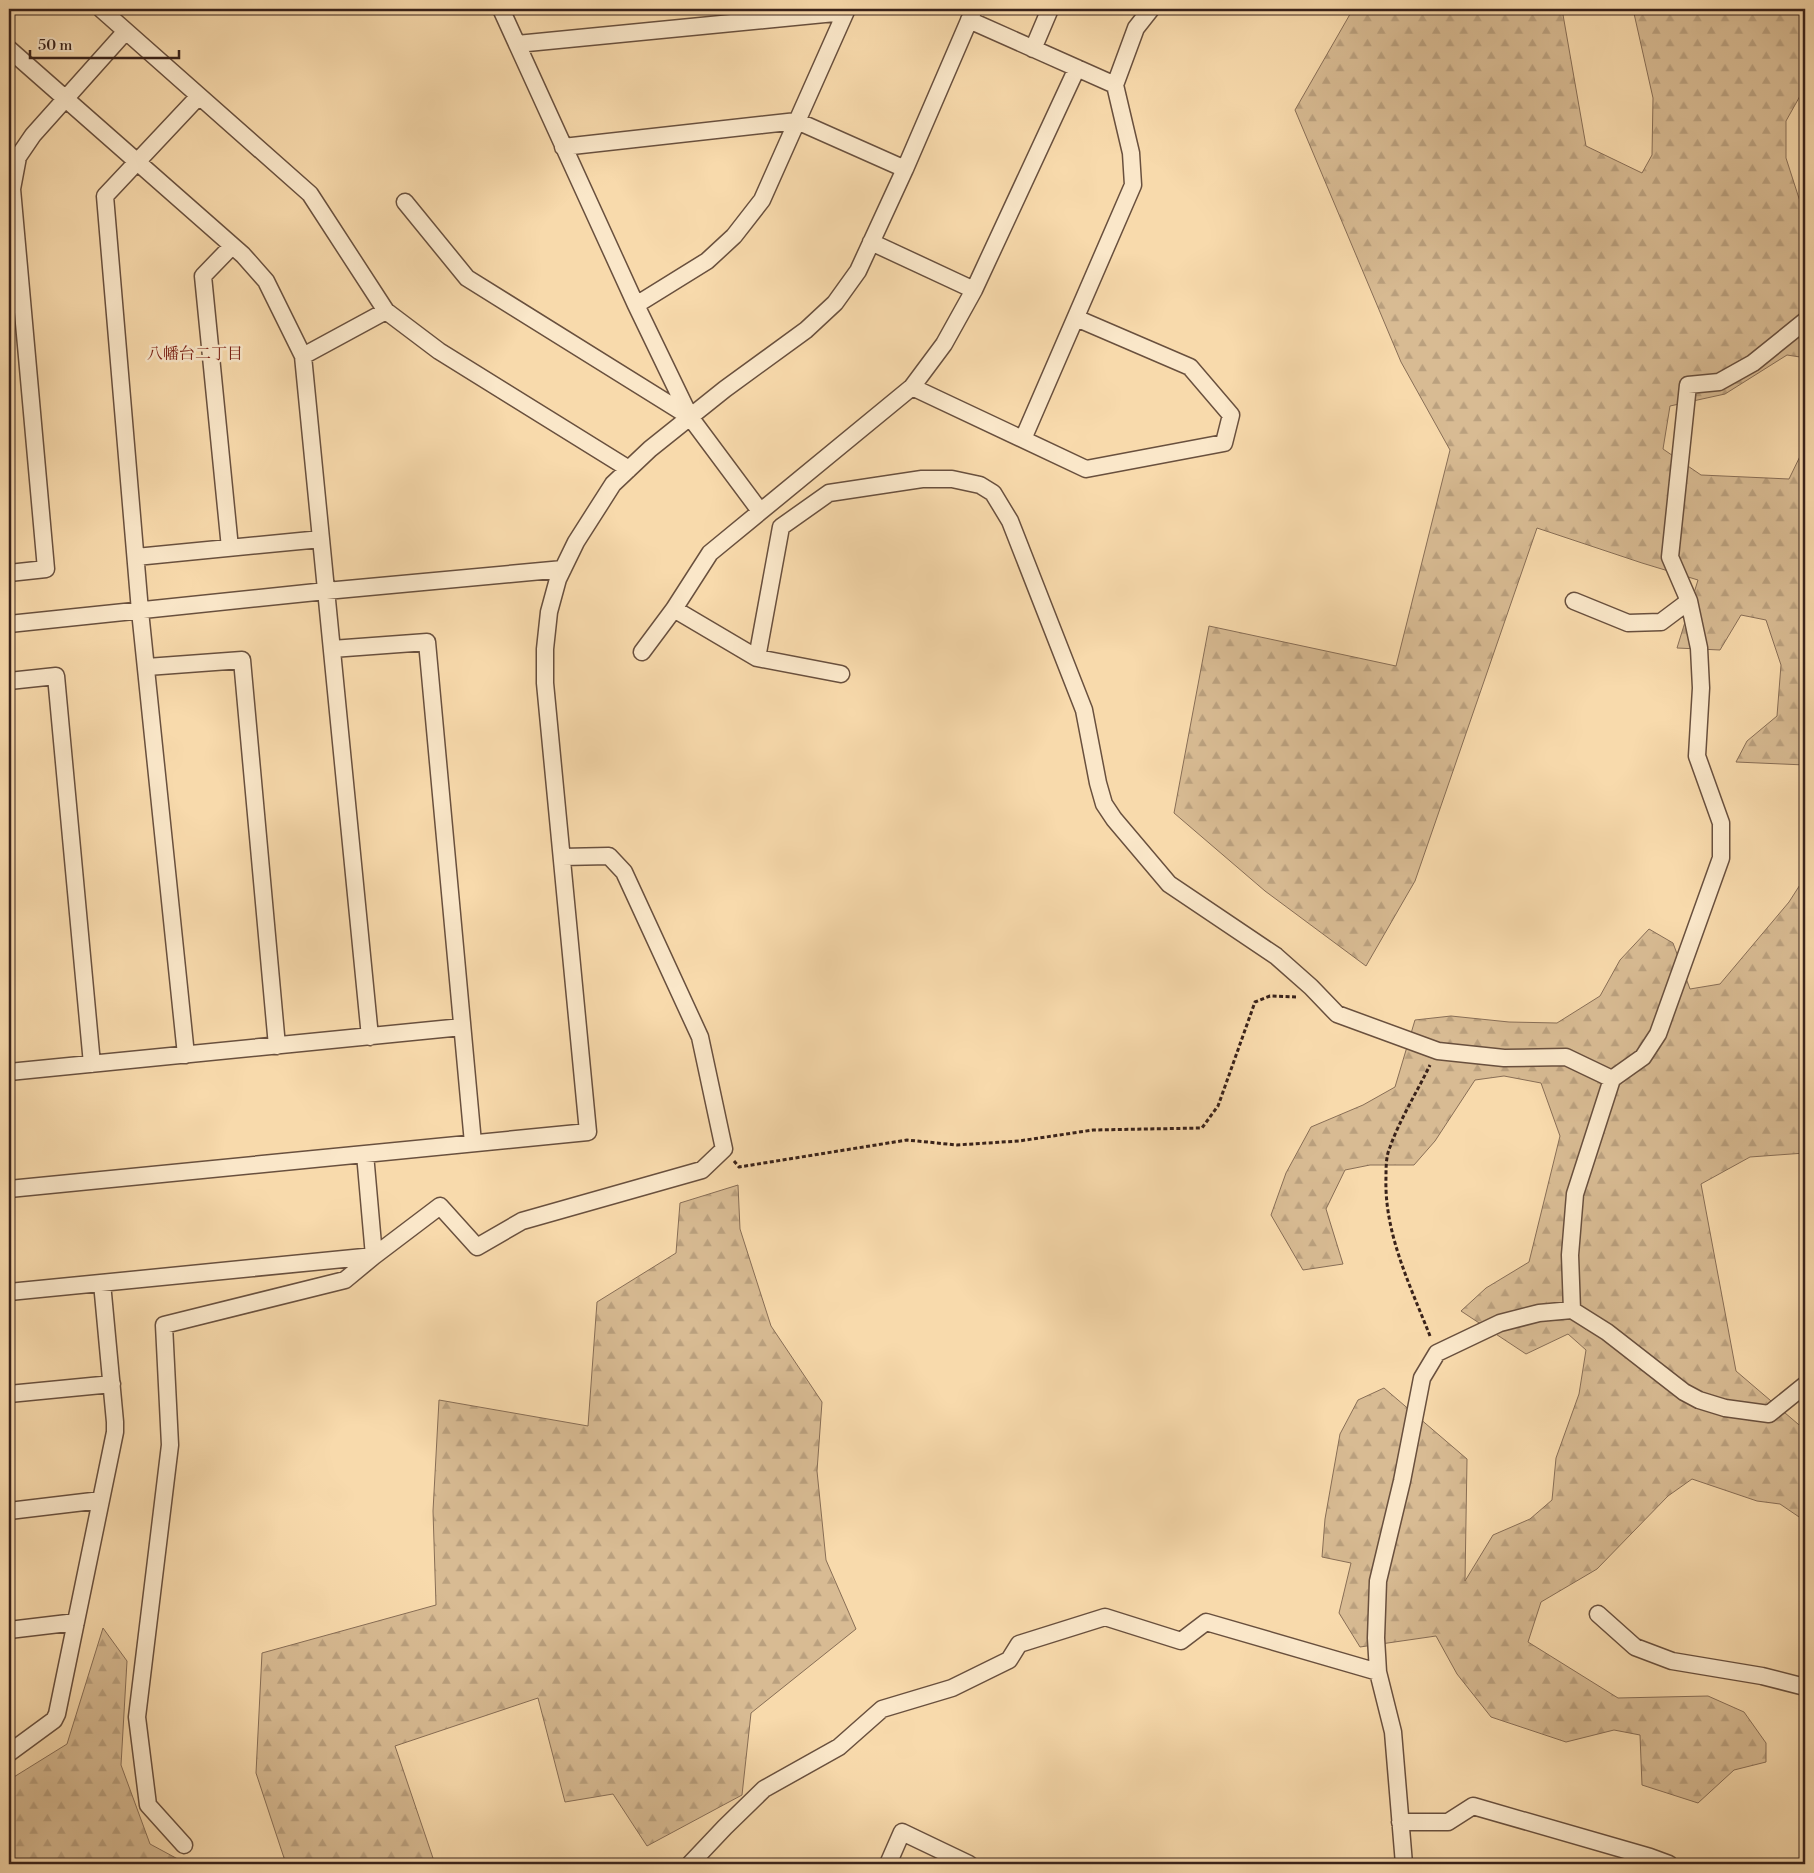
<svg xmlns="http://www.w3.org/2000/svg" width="1814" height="1873" font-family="'Libre Bodoni','Noto Serif JP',serif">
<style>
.forest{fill:url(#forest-firs);stroke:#886e56}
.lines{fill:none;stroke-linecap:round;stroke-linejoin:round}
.street-casing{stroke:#69503e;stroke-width:19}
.path{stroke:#39221a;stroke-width:3;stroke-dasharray:4 2.5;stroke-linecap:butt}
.street{stroke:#fae7c9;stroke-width:16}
.labels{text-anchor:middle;stroke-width:5;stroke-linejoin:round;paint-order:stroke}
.neighbourhood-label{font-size:16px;fill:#7a1f14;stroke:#fae7c9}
</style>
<defs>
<pattern id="forest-firs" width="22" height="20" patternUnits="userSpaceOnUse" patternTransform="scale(1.25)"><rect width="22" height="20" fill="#d8bb93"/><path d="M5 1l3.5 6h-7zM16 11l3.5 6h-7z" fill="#baa07e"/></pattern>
</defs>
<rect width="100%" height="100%" fill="#f8daac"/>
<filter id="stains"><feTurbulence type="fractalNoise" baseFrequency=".004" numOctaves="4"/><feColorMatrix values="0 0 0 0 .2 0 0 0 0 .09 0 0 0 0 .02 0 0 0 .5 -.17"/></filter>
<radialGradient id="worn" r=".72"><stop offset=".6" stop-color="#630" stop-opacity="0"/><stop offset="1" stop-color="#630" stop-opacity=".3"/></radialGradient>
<path class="forest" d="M1353,9H1562L1586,146L1642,173L1652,155L1653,98L1633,9H1805V96H1800L1786,121V158L1805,217V351L1800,357L1787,355L1725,394L1670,406L1663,449L1701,475L1789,479L1805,446V765L1736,762L1747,741L1777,716L1781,665L1766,620L1741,615L1720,650L1677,648L1698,580L1642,563L1537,528L1415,881L1366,966L1265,891L1174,813L1209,626L1396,666L1450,450L1401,362L1295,110Z
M1805,877V1153L1750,1157L1701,1184L1736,1371L1805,1430V1521L1780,1504L1757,1501L1692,1479L1668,1496L1597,1569L1541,1602L1528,1642L1618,1698L1708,1696L1744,1712L1766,1743V1762L1734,1770L1698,1803L1642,1785L1640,1735L1614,1730L1566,1742L1491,1717L1457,1674L1436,1636L1360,1647L1339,1613L1351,1563L1322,1557L1325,1519L1340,1434L1358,1400L1384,1388L1467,1459L1465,1581L1493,1535L1530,1519L1552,1500L1556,1458L1579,1394L1586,1350L1568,1334L1526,1354L1461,1311L1486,1288L1529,1262L1560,1136L1541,1083L1504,1076L1475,1080L1435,1141L1414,1165H1370L1345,1170L1326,1209L1343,1264L1303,1270L1271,1215L1286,1173L1311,1127L1363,1105L1395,1087L1415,1020L1451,1016L1509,1022L1557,1023L1600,996L1620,960L1649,929L1673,943L1690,989L1720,984L1789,902Z
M738,1185L740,1229L771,1326L822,1402L817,1471L826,1560L856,1629L751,1713L742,1795L647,1846L613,1794L565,1802L538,1698L395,1746L435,1864H286L256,1773L262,1653L436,1605L433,1511L439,1400L588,1426L597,1302L676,1253L680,1203Z
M103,1628L127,1661L121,1765L150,1844L187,1864H9V1780L67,1744Z"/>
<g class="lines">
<g class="street-casing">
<path id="street" d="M101,9L310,194L386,311L439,351L629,469
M501,9L636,305L690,417L760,511
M969,20L1115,85L1131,153L1133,185L1023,439
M517,44L845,12
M9,49L243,255L266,281L303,356L370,1037
M1033,49L1050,9
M1115,85L1136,28L1151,9
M563,147L797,121L905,169
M405,202L467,278L690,417
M871,242L974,290
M636,305L707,261L734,236L762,200L847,9
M303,356L386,311
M912,387L1086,469L1224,443L1231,415L1190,367L1076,318
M230,548L203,276L232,246
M136,557L321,539
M9,573L46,569L12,189L18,157L33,135L126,31
M1574,601L1628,623L1661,622L1689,601
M674,609L757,658L841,674
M9,624L326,591L563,569
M332,649L427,642L473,1143
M642,652L674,609L710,553L912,387L944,344L974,290L1077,68
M757,658L781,527L829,493L922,479H952L980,485L993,493L1010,521L1084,710L1098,783L1104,804L1114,819L1169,884L1276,956L1311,987L1337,1014L1438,1051L1504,1058L1566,1057L1612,1079
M147,667L242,660L277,1046
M9,681L56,676L92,1064
M186,1055L140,611L105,196L199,96
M9,1072L462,1027
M365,1154L374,1256
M9,1189L588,1132L545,683V649L549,612L558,579L576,542L613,484L650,449L725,389L806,330L835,303L858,271L905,169L974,9
M9,1292L374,1256
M1572,1310L1607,1332L1684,1392L1699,1400L1725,1408L1769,1414L1805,1385
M9,1394L112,1384
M9,1511L101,1500
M1598,1614L1635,1647L1672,1661L1762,1676L1805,1687
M9,1630L76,1622
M9,1753L54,1720L57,1714L115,1432V1422L102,1283
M1400,1822H1448L1473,1806L1650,1857L1669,1864
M184,1845L148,1805L137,1717L170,1445L164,1325L345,1280L374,1256L440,1206L477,1247L522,1221L702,1170L724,1149L700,1037L624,872L609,856L562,857
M690,1864L725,1827L764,1789L839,1747L882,1709L952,1688L1009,1660L1019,1644L1105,1617L1181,1641L1206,1622L1378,1672
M888,1864L902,1832L969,1864
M1404,1864L1393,1732L1378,1672L1376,1638L1378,1581L1402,1481L1422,1378L1437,1353L1500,1323L1539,1313L1572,1310L1570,1255L1575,1194L1612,1079L1643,1057L1658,1034L1721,858V823L1697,756L1701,688L1699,648L1689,601L1670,557L1688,385L1719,382L1753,363L1805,321"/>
</g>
<path class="path" d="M734,1161L739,1167L907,1140L957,1145L1019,1141L1093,1130L1202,1128L1218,1106L1255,1002L1270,996L1296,997
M1430,1336C1410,1285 1384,1233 1386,1177C1386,1167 1386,1156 1390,1147C1400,1119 1417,1092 1430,1065"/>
<use href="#street" class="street"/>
</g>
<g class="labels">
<g class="neighbourhood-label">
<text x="195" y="359">八幡台二丁目</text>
</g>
</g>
<rect width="1814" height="1873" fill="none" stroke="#f8daac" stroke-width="30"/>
<rect x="10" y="10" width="1794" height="1853" fill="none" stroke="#39221a" stroke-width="2.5"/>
<rect x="15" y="15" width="1784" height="1843" fill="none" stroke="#39221a"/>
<path d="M30 50v8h149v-8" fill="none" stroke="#39221a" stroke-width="2.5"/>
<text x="38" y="50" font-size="15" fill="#39221a" stroke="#fae7c9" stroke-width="4" paint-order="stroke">50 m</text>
<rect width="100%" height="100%" filter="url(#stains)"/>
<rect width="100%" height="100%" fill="url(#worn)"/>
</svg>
